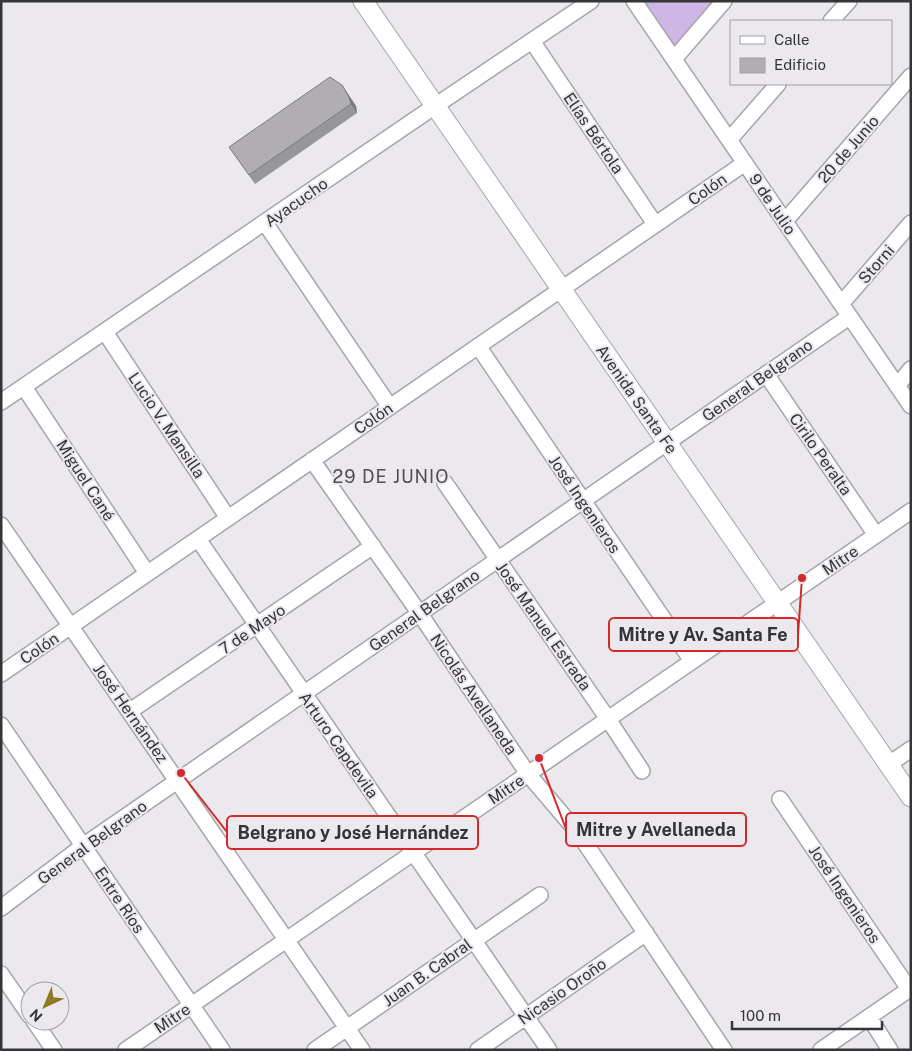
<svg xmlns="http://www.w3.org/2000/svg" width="912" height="1051" font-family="'Public Sans',sans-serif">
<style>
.green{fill:#ceb7e6}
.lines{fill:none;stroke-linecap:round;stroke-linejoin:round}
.minor-casing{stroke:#a6a4a9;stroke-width:18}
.major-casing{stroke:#a6a4a9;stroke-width:21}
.minor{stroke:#fff;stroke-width:15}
.major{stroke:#fff;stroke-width:19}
.wall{fill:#97969a}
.shaded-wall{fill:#7b7a7d}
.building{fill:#b0aeb3;stroke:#7b7a7d}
.labels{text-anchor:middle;stroke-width:4;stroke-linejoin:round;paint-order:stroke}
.street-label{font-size:16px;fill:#353436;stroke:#ebe8ee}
.neighbourhood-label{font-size:18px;letter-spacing:1px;fill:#504d52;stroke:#ebe8ee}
.leader{fill:none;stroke:#d62828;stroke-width:2}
.callout-dot{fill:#d62828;stroke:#ebe8ee;stroke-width:2}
.callout{fill:#ebe8ee;stroke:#d62828;stroke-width:2}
.callout-label{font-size:18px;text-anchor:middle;font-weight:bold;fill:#353436}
</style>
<rect width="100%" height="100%" fill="#ebe8ee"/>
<path class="green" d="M634,1H724L674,59Z"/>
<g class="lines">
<g class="minor-casing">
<path id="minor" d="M634,1L911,406
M831,21L849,1
M532,41L655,224
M674,59L724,1
M729,140L778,84
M785,221L911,76
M265,223L390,407
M841,304L911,223
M105,332L228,518
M478,346L692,661
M766,374L876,535
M897,386L911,369
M24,387L147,573
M1,402L435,106L591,1
M312,460L420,614L528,774L579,834L724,1050
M445,483L608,719L642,771
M1,525L362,1050
M198,539L549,1050
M1,674L745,163
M130,711L373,546
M1,725L222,1050
M888,765L911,749
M780,799L909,989
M1,908L83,846L849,317
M1,974L30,1016
M869,1017L890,1050
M34,1021L54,1050
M126,1050L911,511
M315,1050L540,895
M478,1050L646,933
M821,1050L911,988"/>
</g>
<g class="major-casing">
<path id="major" d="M363,1L911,797"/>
</g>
<use href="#minor" class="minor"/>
<use href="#major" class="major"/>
</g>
<path class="wall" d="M342,85L356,106L357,113L255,184L229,147Z"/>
<path class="shaded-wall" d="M342,85L356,106L357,113L351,104Z"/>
<path class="building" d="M330,77L342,85L349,97L351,104L249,175L229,147Z"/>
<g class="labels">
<g class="street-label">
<text transform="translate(594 133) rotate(56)" y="6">Elías Bértola</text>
<text transform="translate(848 149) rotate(-49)" y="6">20 de Junio</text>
<text transform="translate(707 189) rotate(-35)" y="6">Colón</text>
<text transform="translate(296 202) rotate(-35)" y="6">Ayacucho</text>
<text transform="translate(773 204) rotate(56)" y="6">9 de Julio</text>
<text transform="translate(876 264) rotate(-49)" y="6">Storni</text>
<text transform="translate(757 380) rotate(-35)" y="6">General Belgrano</text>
<text transform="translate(637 399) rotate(55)" y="6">Avenida Santa Fe</text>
<text transform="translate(373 418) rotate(-34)" y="6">Colón</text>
<text transform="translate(167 425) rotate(56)" y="6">Lucio V. Mansilla</text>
<text transform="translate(821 454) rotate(55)" y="6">Cirilo Peralta</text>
<text transform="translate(86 480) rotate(57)" y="6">Miguel Cané</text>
<text transform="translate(585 504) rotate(56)" y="6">José Ingenieros</text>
<text transform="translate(840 560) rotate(-34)" y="6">Mitre</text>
<text transform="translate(424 610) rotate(-35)" y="6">General Belgrano</text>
<text transform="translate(544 626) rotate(55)" y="6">José Manuel Estrada</text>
<text transform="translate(252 629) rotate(-34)" y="6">7 de Mayo</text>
<text transform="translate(39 648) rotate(-34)" y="6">Colón</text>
<text transform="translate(474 694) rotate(56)" y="6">Nicolás Avellaneda</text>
<text transform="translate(131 713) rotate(55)" y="6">José Hernández</text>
<text transform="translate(339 745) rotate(55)" y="6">Arturo Capdevila</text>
<text transform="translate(506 789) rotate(-34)" y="6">Mitre</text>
<text transform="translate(92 842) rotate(-36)" y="6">General Belgrano</text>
<text transform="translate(845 894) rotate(56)" y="6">José Ingenieros</text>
<text transform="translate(120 900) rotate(56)" y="6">Entre Ríos</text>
<text transform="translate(427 972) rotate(-35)" y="6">Juan B. Cabral</text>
<text transform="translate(562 991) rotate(-35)" y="6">Nicasio Oroño</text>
<text transform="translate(172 1018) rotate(-34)" y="6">Mitre</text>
</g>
<g class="neighbourhood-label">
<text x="391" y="483">29 DE JUNIO</text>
</g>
</g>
<path class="leader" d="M802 578L798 635M539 758L566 829M181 773L227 832"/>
<g class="callout-dot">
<circle cx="802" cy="578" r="5"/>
<circle cx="539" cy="758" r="5"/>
<circle cx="181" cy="773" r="5"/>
</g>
<g class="callout">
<rect x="609" y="618" width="189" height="33" rx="5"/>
<rect x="566" y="813" width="180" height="33" rx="5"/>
<rect x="227" y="816" width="251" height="33" rx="5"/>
</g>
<g class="callout-label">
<text x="703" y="641">Mitre y Av. Santa Fe</text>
<text x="656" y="836">Mitre y Avellaneda</text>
<text x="353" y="839">Belgrano y José Hernández</text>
</g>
<rect width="912" height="1051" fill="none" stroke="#353436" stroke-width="5"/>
<rect x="730" y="20" width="162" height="65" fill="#ebe8ee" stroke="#a2a0a4"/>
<rect x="740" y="36" width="25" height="8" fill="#ffffff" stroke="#a2a0a4"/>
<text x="774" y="45" font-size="15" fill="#353436">Calle</text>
<rect x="740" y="58" width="25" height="15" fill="#b0aeb3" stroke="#a2a0a4"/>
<text x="774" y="70" font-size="15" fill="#353436">Edificio</text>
<g transform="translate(45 1006) rotate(224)"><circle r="24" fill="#ebe8ee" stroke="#a2a0a4"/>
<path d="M0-4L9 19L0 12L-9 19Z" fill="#8d7a20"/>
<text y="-8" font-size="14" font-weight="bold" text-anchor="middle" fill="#353436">N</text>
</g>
<path d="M732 1021v8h150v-8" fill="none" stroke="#353436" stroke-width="2.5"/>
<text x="740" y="1021" font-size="15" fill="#353436" stroke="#ebe8ee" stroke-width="4" paint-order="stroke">100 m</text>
</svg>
